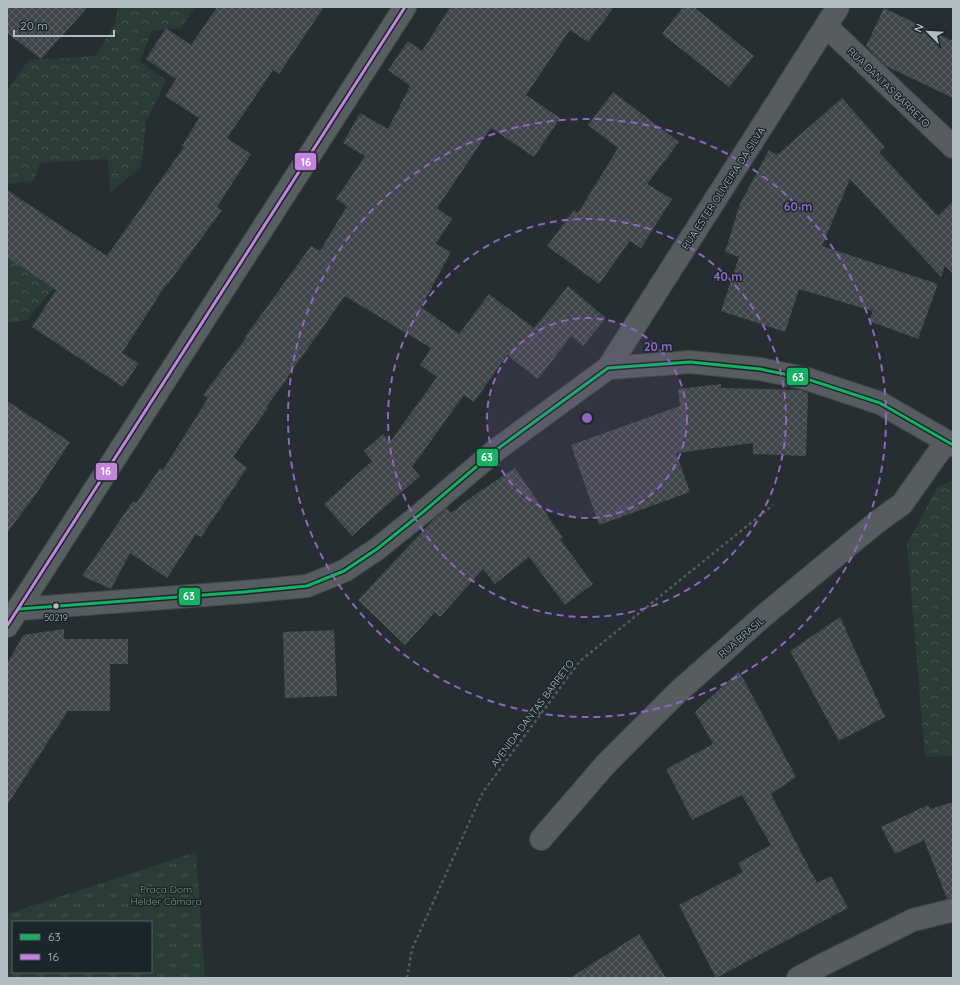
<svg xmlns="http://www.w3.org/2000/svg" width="960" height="985" font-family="Quicksand,sans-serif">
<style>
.grass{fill:url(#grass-tufts);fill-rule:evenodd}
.forest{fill:url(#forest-crowns)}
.building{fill:url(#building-cross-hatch)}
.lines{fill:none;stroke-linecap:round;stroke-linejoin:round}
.minor-casing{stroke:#444a4c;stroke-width:24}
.tertiary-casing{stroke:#444a4c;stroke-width:24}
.primary-casing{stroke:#444b4e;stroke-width:24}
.path{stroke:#555b5e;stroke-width:2.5;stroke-dasharray:3 3;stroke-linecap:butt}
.minor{stroke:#565c5f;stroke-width:22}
.tertiary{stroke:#565c5f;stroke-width:22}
.primary{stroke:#585f61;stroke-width:22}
.bus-1-casing{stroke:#1b262b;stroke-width:6}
.bus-2-casing{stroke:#1b262b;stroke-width:6}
.bus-1{stroke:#13b361;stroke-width:3}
.bus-2{stroke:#c483df;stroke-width:3}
.ring{fill:none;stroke:#9066c1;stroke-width:2;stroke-dasharray:7 5}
.bus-dot{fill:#b0bdc3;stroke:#1b262b;stroke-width:1.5}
.labels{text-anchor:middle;stroke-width:3;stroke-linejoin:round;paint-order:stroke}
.bus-label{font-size:9px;fill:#b0bdc3;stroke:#1b262b}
.street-label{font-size:10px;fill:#b0bdc3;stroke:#1b262b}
.park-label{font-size:10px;fill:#739671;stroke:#1b262b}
.centre{fill:#9066c1;stroke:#1b262b;stroke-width:2}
.ring-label{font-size:12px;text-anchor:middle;font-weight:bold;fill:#9066c1;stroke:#1b262b;stroke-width:3;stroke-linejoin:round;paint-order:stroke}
.line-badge{stroke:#1b262b;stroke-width:1.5}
.badge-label{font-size:11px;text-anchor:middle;font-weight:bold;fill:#fff}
</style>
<defs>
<pattern id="grass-tufts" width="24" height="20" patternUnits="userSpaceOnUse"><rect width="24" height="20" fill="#293c36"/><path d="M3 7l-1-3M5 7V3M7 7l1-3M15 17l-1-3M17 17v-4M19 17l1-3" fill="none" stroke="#465651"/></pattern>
<pattern id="forest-crowns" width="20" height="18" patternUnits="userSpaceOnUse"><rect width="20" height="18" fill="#293c36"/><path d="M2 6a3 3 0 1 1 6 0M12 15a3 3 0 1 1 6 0" fill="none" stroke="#465651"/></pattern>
<pattern id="building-cross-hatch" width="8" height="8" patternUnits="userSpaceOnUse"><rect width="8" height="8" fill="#404649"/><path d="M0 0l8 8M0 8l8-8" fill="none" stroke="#595f62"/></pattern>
</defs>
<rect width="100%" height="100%" fill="#262e31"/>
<path class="grass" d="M196,852L205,978H7V914ZM13,922H151V972H13Z"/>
<path class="forest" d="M118,7H195L181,28L152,30L140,61L166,80L146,122L141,167L110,193L108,159L40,163L34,181L7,184V90L29,60L96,56L115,23Z
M7,257L54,288L27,320L7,323Z
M953,481V756L925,757L907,544L938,486Z"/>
<path class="building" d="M7,7H88L41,59L7,33Z
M217,7H324L279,74L273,70L227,138L251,154L217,207L222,210L168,284L167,283L122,353L139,363L123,387L32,327L56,290L7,257V190L107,256L184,147L182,146L199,118L165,96L176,79L146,59L166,28L191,45Z
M450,7H614L588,42L570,30L526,95L560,118L534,157L491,128L437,208L452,219L436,244L451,252L421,307L459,334L489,294L534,328L568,286L606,318L583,346L571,336L538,379L507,355L474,402L464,395L412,467L420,476L352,536L324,504L372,461L364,451L383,434L390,442L437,377L420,365L431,348L345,296L286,379H287L266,407L268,408L233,457L247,468L201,537L196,534L167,578L130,553L111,589L82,576L133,501L136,503L160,468L163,470L208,398L203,395L246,338L245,337L311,246L320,251L347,206L336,199L365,156L343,143L360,113L388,129L410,86L388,70L408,41L422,51Z
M683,7H694L754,56L729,87L662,34Z
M884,8L953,41V98L886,66L866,46Z
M613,92L679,142L647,184L672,199L641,248L630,241L599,284L547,246L574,210L578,213L618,148L588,125Z
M842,98L885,147L879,152L938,216L953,201V274L945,266L941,277L850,179L822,246L938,284L918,339L869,321L873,311L799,289L785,332L721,311L739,257L725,252L740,204L769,150L777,155Z
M721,384V388L801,390L808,393L806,456L753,454V443L676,453L690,492L599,525L571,445L680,406L678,389Z
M7,401L70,442L36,494L7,533Z
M515,468L563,538L560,539L593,584L565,605L529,557L495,584L483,569L440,617L435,612L405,645L358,600L434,519L447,508L451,513L473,496Z
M840,617L885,717L839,741L790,651Z
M64,629V639H128V664H110V711H68L7,805V664L23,635Z
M334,630L337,696L285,698L283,632Z
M739,671L796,777L771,794L817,883L831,876L848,908L716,978L679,905L743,872L738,863L771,845L742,795L692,820L666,769L713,744L695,712Z
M953,802V898L947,899L924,840L895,854L881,827L928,805L930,809Z
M639,934L666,978H570Z"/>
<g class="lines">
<g class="minor-casing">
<path id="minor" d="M826,26L953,147
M608,368L838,7
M541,839L605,765L679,691L768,612L877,522L902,504L946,442
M798,978L824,964L913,920L953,910"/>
</g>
<g class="tertiary-casing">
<path id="tertiary" d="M19,609L244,592L307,586L344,571L377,549L423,512L496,450L608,368L690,362L760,369L804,378L880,403L953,445"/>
</g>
<g class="primary-casing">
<path id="primary" d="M7,626L405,7"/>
</g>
<path class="path" d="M407,978L412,949L483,792L580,661L773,505"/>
<use href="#minor" class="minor"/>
<use href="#tertiary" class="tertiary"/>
<use href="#primary" class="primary"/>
<g class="bus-1-casing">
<path id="bus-1" d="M19,609L244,592L307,586L344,571L377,549L423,512L496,450L608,368L690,362L760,369L804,378L880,403L953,445"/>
</g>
<g class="bus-2-casing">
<path id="bus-2" d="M7,626L405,7"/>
</g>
<use href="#bus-1" class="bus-1"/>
<use href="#bus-2" class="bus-2"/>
</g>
<circle cx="587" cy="418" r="100" fill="#9066c1" fill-opacity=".12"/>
<g class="ring">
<circle cx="587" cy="418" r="100"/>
<circle cx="587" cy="418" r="199"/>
<circle cx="587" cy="418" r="299"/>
</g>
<circle class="bus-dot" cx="56" cy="606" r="3.5"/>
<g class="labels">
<g class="bus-label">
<text x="56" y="621">50219</text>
</g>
<g class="street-label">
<text transform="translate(889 87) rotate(44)" y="4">RUA DANTAS BARRETO</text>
<text transform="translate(723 188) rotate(-57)" y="4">RUA ESTER OLIVEIRA DA SILVA</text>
<text transform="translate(741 637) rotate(-41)" y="4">RUA BRASIL</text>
<text transform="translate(532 713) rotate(-53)" y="4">AVENIDA DANTAS BARRETO</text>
</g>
<g class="park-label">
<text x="166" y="893">Praça Dom<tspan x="166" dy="12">Helder Câmara</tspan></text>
</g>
</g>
<circle cx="587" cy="418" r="6" class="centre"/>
<g class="ring-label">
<text x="798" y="211">60 m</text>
<text x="728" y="281">40 m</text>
<text x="658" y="351">20 m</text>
</g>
<g class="line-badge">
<rect x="294" y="152" width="23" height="19" rx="4" fill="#c483df"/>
<rect x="786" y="367" width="23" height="19" rx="4" fill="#13b361"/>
<rect x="476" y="448" width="23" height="19" rx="4" fill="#13b361"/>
<rect x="95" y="462" width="23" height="19" rx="4" fill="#c483df"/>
<rect x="178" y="587" width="23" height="19" rx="4" fill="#13b361"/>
</g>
<g class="badge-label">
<text x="306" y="166">16</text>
<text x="798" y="381">63</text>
<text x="487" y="461">63</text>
<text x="106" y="475">16</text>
<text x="189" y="600">63</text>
</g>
<rect width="960" height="985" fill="none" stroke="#b0bdc3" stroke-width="16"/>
<rect x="12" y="921" width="140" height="52" fill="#1b262b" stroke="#576268"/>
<rect x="20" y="934" width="20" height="6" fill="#13b361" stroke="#576268"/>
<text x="48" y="941" font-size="12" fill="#b0bdc3">63</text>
<rect x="20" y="954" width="20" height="6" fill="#c483df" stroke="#576268"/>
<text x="48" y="961" font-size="12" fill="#b0bdc3">16</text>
<g transform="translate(928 32) rotate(294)" stroke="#1b262b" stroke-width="3" paint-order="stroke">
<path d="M0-3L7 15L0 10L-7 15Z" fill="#b0bdc3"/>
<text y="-6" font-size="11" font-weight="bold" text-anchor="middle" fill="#b0bdc3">N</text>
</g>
<path d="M14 30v6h100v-6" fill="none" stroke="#b0bdc3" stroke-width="2"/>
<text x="20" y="30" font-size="12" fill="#b0bdc3" stroke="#1b262b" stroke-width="3" paint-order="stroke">20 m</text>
</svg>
